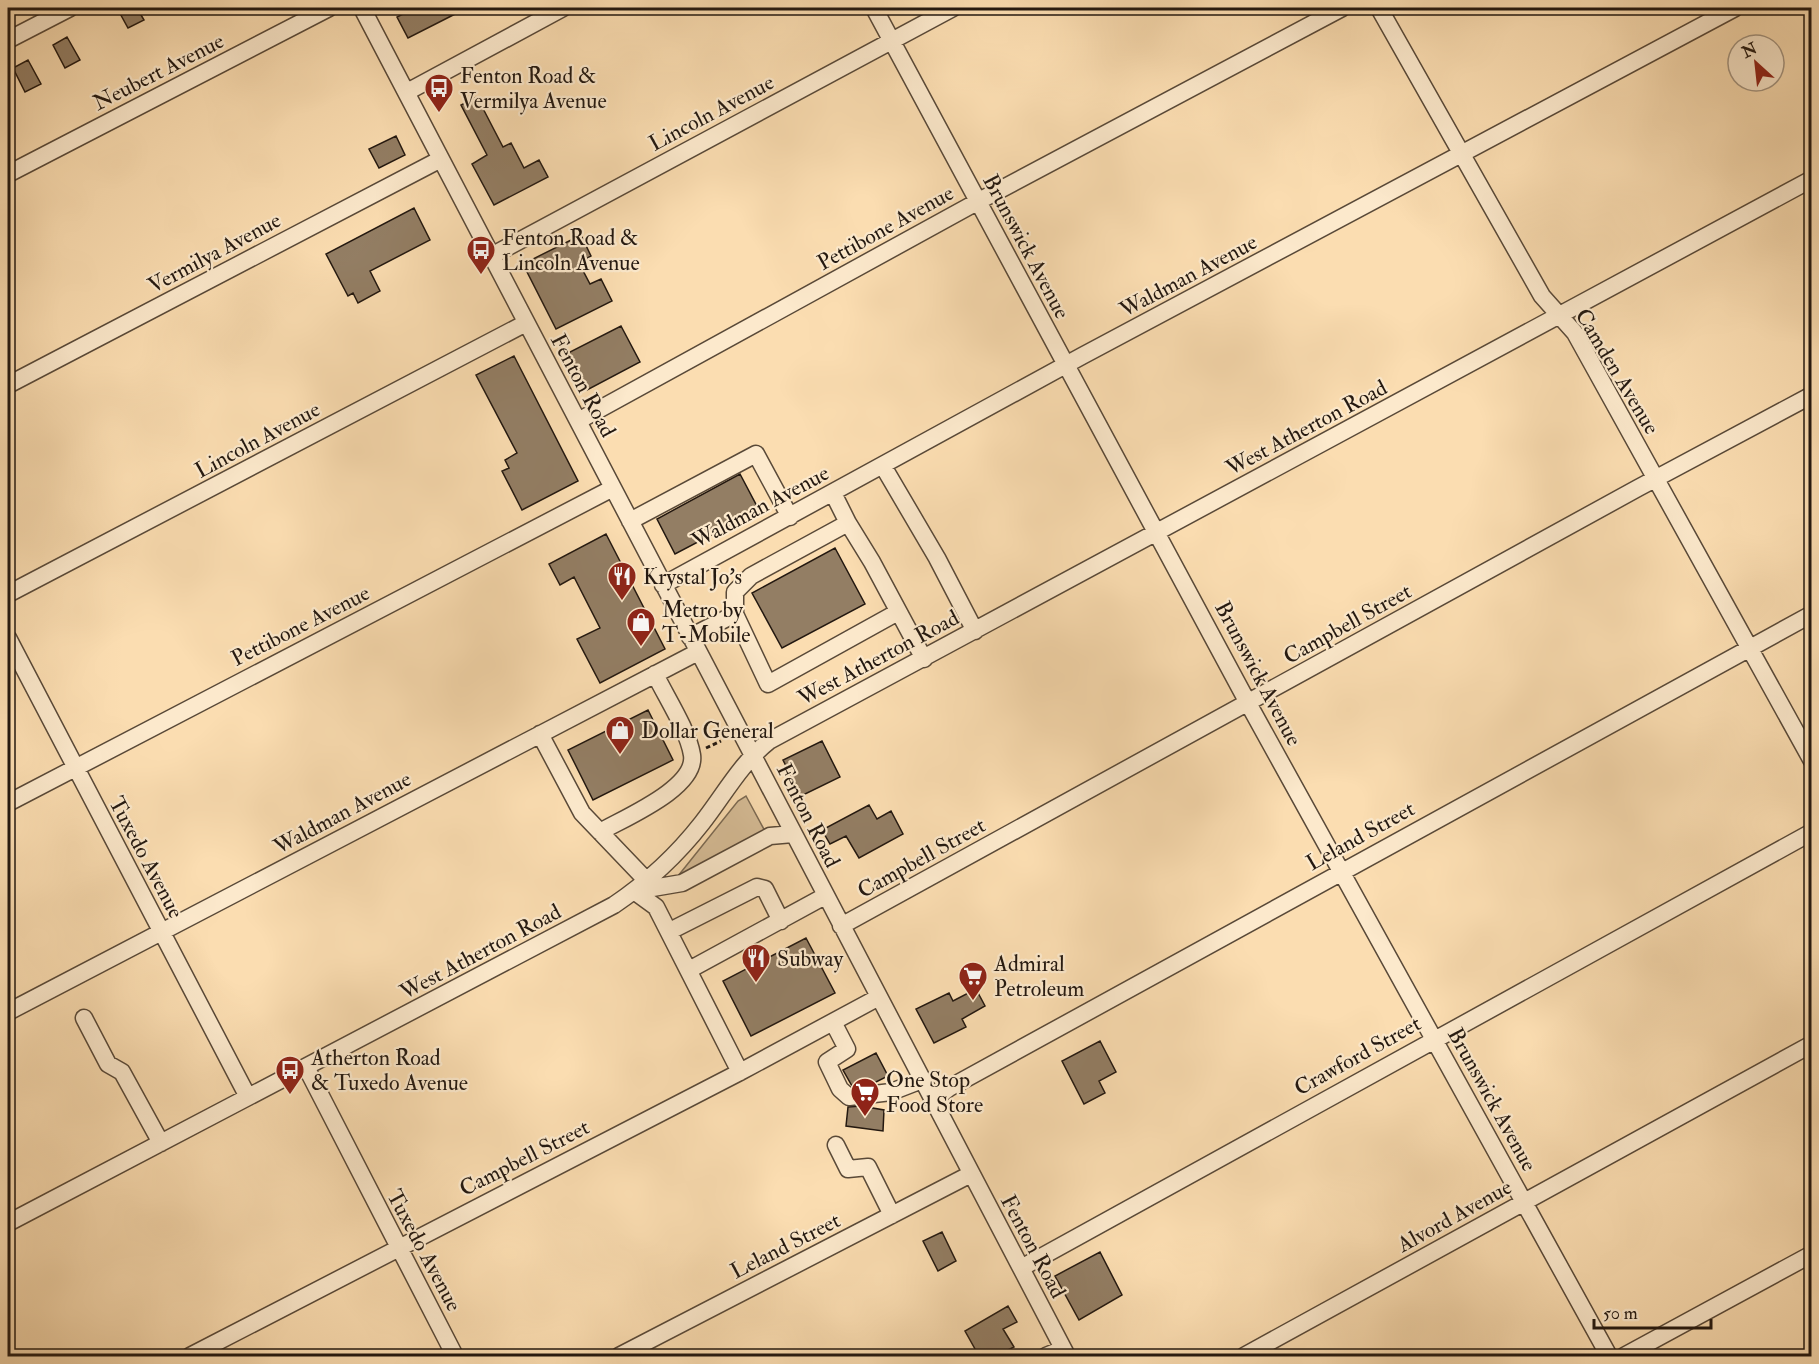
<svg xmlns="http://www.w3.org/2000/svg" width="1819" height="1364" font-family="'IM FELL Double Pica',serif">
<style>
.green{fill:#d6bc96;stroke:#7c6a53;stroke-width:1.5}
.building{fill:#937e64;stroke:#231810;stroke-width:1.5}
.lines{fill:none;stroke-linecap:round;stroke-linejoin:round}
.minor-casing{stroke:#594938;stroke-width:19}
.path{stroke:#231810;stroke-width:3;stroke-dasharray:4.5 3;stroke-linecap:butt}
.minor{stroke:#fce9cc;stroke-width:16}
.labels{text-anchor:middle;stroke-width:4.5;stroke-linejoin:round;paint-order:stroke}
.street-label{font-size:22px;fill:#231810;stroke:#fce9cc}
.poi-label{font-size:22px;fill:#231810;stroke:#fce9cc;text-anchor:start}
</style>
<rect width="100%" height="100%" fill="#fbddb1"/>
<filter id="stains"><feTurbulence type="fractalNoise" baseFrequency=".00333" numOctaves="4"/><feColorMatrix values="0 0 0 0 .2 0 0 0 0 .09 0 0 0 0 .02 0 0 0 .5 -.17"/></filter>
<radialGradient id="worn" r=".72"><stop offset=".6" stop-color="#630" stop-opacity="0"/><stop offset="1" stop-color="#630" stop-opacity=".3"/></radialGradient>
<path class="green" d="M746,796L766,833L678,876L738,801Z"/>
<path class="building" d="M117,8H137L144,20L128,28Z
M415,8H467L408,38L397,17Z
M67,37L80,60L65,68L53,45Z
M28,60L41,84L25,92L13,68Z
M477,97L503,147L511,143L524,168L539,160L548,177L494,205L472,164L487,155L461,105Z
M396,136L405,155L379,168L369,149Z
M414,208L430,240L370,271L380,291L358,303L353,293L348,296L326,254Z
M581,235L591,256L579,263L590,284L601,279L612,301L556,329L523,264Z
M621,326L640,362L587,390L568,353Z
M514,356L578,481L522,510L502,471L509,468L505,460L517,453L476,375Z
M740,474L759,510L675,554L657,519Z
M606,534L665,649L600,683L577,639L600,628L574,577L560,585L549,564Z
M835,548L865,604L782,648L752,593Z
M648,710L673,760L593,800L568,750Z
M822,741L840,777L801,796L783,760Z
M869,805L877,819L891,811L903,834L859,858L846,836L830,844L822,830Z
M806,938L835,993L751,1036L723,981Z
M976,989L985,1006L962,1019L966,1027L934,1043L916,1009L949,993L953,1001Z
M1100,1041L1116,1072L1099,1081L1105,1093L1084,1104L1062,1061Z
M876,1053L888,1076L874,1083L852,1086L843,1070Z
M861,1106L884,1110L883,1131L846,1126L848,1107Z
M942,1232L956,1261L938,1271L923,1241Z
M1100,1252L1122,1295L1079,1320L1055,1276Z
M1008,1306L1017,1322L1003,1329L1014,1347L996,1356H979L965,1331Z"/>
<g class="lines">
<g class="minor-casing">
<path id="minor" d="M362,8L1067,1356
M874,8L1248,703L1609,1356
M1379,8L1542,296L1575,333L1812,761
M8,40L70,8
M407,92L563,8
M8,174L329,8
M491,256L953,8
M8,385L441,159
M578,421L977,202L1342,8
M883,466L937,558L975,631
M630,521L756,454L790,517
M848,523L872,562L924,659
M663,585L1082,356L1735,8
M8,594L526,323
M735,614L768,684L898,612
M690,637L735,614V592L751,576L848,523L833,493
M8,638L248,1097
M540,734L582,813L647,881
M8,803L613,488
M600,832C624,818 697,788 692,755C688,730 666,697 655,674
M634,891L656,907L740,1072
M635,891L682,883L770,836L793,834
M841,926L1638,488L1812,395
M670,931L757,887L765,889L781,921
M689,970L825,896
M8,1012L698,652
M84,1018L108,1064L122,1072L161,1143
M833,1022L847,1049L827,1062L840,1089L849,1097L891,1092L922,1080
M306,1067L455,1356
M933,1100L949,1088L1812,614
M836,1145L848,1169L868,1167L892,1215
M8,1223L614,905C648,882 677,855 702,823C724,795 741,763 769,741L1812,179
M1021,1268L1812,832
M190,1356L740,1072L879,997
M619,1356L971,1174
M1046,1356L1063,1349
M1244,1356L1812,1044
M1624,1356L1812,1254"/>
</g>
<path class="path" d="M706,748L721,741"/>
<use href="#minor" class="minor"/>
</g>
<defs>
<g id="bus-pin" transform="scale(1.5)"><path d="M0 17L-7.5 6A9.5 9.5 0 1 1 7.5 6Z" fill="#8f2418" stroke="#fce9cc"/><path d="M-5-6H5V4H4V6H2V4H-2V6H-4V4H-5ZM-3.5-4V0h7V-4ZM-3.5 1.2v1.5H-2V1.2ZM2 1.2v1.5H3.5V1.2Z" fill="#fff"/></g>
<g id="restaurant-pin" transform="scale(1.5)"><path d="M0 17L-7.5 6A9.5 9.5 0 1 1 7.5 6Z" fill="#8f2418" stroke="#fce9cc"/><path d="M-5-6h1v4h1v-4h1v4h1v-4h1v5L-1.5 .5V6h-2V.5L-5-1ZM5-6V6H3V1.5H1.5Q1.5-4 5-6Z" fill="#fff"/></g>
<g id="shop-pin" transform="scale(1.5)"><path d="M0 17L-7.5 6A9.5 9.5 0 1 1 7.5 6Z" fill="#8f2418" stroke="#fce9cc"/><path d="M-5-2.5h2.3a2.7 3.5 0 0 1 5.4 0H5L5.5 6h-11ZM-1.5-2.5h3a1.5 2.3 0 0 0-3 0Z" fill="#fff"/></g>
<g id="supermarket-pin" transform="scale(1.5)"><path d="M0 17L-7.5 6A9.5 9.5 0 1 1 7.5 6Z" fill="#8f2418" stroke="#fce9cc"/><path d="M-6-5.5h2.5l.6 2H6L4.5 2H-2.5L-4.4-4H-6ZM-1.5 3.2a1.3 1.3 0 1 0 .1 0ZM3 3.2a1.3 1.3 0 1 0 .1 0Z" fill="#fff"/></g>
</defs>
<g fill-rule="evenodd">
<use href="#bus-pin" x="439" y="88"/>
<use href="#bus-pin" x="481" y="250"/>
<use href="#restaurant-pin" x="622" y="576"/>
<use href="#shop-pin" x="641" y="622"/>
<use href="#shop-pin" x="620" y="730"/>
<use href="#restaurant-pin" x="756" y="958"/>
<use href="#supermarket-pin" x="973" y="976"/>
<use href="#bus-pin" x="290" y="1070"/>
<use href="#supermarket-pin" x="865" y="1092"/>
</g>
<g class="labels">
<g class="street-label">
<text transform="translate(158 71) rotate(-27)" y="8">Neubert Avenue</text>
<text transform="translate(711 112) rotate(-28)" y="8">Lincoln Avenue</text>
<text transform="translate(885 227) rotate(-29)" y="8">Pettibone Avenue</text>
<text transform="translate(1027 246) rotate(62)" y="8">Brunswick Avenue</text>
<text transform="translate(214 252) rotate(-28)" y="8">Vermilya Avenue</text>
<text transform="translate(1188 275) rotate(-28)" y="8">Waldman Avenue</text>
<text transform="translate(1618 371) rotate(59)" y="8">Camden Avenue</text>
<text transform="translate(584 385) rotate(62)" y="8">Fenton Road</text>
<text transform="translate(1306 427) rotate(-28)" y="8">West Atherton Road</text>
<text transform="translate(257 439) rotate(-28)" y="8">Lincoln Avenue</text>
<text transform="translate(760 506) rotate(-28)" y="8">Waldman Avenue</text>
<text transform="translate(1347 623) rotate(-29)" y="8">Campbell Street</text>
<text transform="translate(300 625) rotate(-27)" y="8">Pettibone Avenue</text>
<text transform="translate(878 657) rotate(-28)" y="8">West Atherton Road</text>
<text transform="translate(1259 673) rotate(62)" y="8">Brunswick Avenue</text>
<text transform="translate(342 812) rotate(-28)" y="8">Waldman Avenue</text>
<text transform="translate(809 815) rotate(63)" y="8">Fenton Road</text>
<text transform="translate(1360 835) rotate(-29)" y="8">Leland Street</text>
<text transform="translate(147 857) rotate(62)" y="8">Tuxedo Avenue</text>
<text transform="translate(921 857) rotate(-29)" y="8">Campbell Street</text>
<text transform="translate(480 951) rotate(-28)" y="8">West Atherton Road</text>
<text transform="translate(1357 1055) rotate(-29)" y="8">Crawford Street</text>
<text transform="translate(1493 1099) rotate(61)" y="8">Brunswick Avenue</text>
<text transform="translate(524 1157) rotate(-27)" y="8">Campbell Street</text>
<text transform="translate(1454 1215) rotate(-29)" y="8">Alvord Avenue</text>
<text transform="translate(785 1245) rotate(-27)" y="8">Leland Street</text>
<text transform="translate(1034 1246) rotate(62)" y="8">Fenton Road</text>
<text transform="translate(425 1250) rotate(62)" y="8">Tuxedo Avenue</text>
</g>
<g class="poi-label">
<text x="460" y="83">Fenton Road &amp;<tspan x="460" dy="25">Vermilya Avenue</tspan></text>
<text x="502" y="245">Fenton Road &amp;<tspan x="502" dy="25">Lincoln Avenue</tspan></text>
<text x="643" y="584">Krystal Jo's</text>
<text x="662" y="617">Metro by<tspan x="662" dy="25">T-Mobile</tspan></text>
<text x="641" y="738">Dollar General</text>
<text x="777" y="966">Subway</text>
<text x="994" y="971">Admiral<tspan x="994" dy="25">Petroleum</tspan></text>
<text x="311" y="1065">Atherton Road<tspan x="311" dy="25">&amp; Tuxedo Avenue</tspan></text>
<text x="886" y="1087">One Stop<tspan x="886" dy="25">Food Store</tspan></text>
</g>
</g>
<rect width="1819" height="1364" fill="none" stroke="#fbddb1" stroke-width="30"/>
<rect x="9" y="9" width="1801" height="1346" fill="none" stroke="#231810" stroke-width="3"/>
<rect x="15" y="15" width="1789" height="1334" fill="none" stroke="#231810" stroke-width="1.5"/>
<g transform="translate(1756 63) rotate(333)"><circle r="28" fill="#fce9cc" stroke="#a59581" stroke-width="1.5"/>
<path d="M0-4.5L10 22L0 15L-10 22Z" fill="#8f2418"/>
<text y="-9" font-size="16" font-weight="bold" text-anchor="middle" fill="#231810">N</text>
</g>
<path d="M1594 1319v9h117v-9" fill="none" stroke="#231810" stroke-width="3"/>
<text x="1603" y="1319" font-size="18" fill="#231810" stroke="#fce9cc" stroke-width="4.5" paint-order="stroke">50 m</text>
<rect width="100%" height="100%" filter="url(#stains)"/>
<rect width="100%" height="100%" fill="url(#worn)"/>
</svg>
